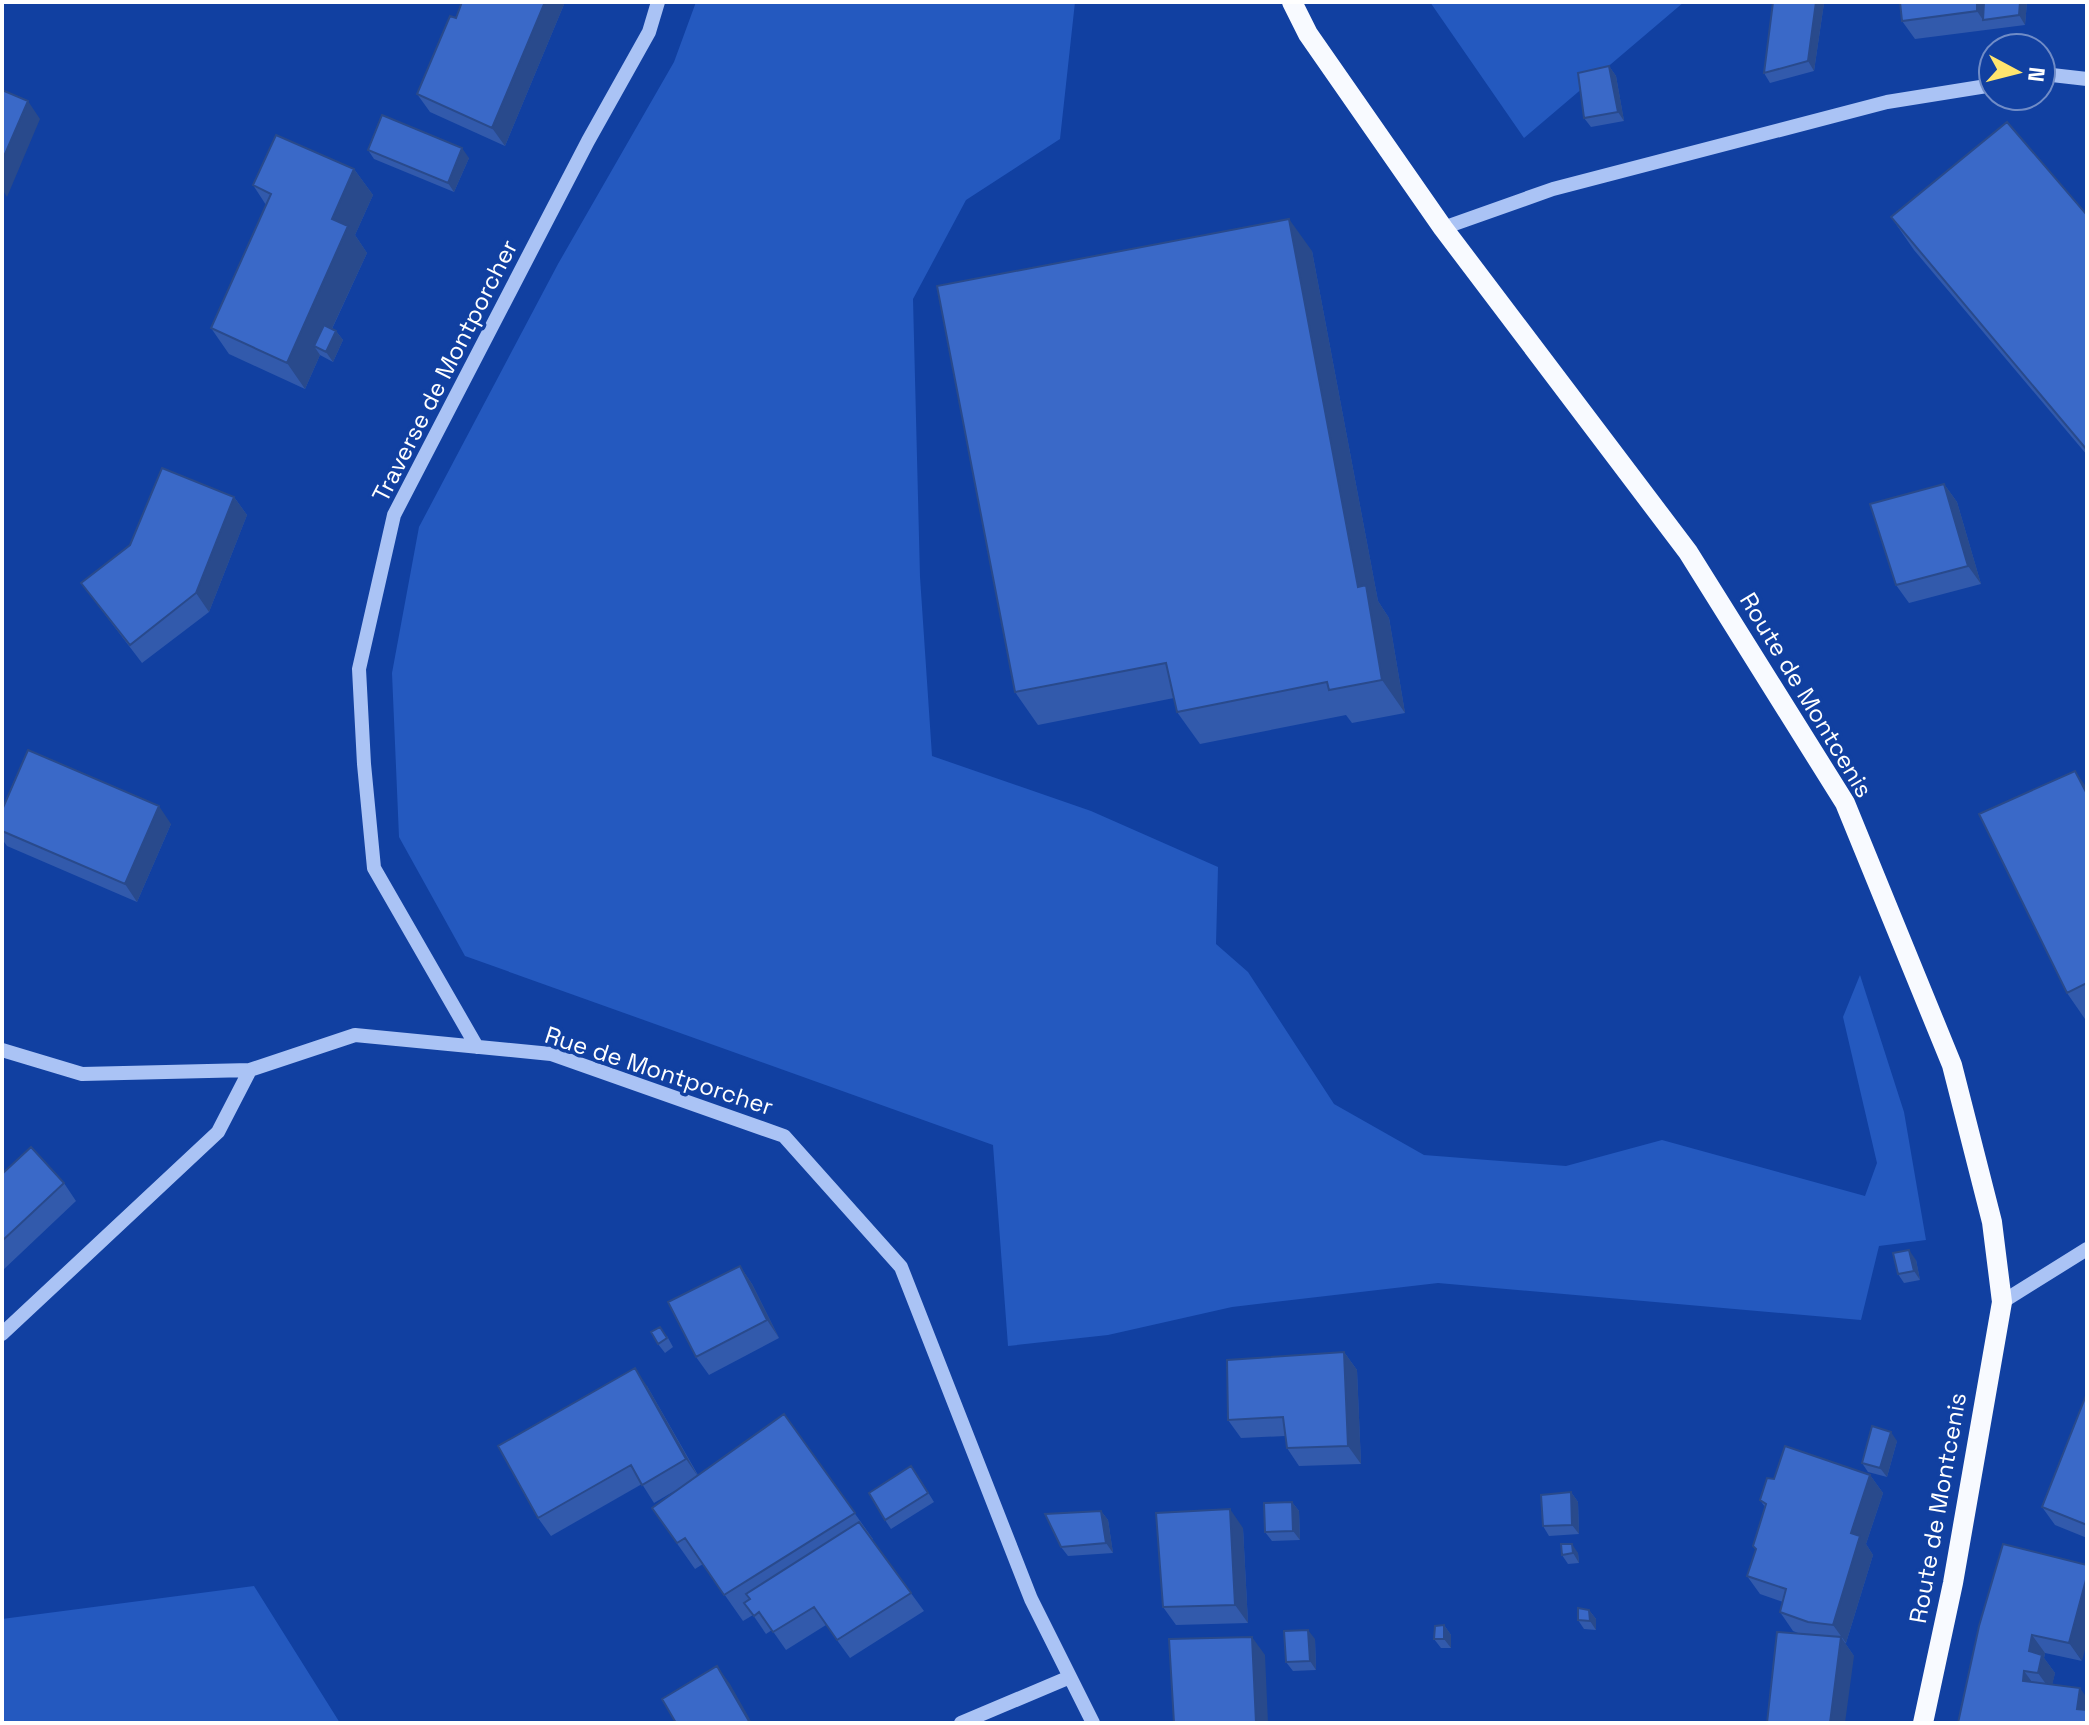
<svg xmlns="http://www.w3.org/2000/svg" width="2089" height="1725" font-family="'Space Grotesk',sans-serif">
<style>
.green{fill:#2459bf}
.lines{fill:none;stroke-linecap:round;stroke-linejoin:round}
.minor{stroke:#aac3f5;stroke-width:14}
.major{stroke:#f8faff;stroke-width:20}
.wall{fill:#325aac}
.shaded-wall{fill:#294a8c}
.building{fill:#3a69c8;stroke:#294a8c;stroke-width:2}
.labels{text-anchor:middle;stroke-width:7;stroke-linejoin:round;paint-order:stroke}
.street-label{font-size:24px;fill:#fff;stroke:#1140a1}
</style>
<rect width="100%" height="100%" fill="#1140a1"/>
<path class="green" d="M696,2H1075L1060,139L966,200L913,299L920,577L932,756L1091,811L1218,867L1216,944L1248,972L1334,1104L1424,1155L1566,1166L1662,1140L1865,1196L1877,1163L1843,1017L1860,975L1904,1112L1926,1240L1879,1246L1861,1320L1438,1283L1232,1307L1108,1335L1008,1346L993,1145L465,956L399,837L392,673L419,527L558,264L674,62Z
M1430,2H1684L1524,138Z
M254,1586L340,1723H2V1619Z"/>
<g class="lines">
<path class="minor" d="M2041,77L2052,75L2087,79
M1443,228L1553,189L1887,102L1993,85
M477,1047L374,868L364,764L359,669L394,515L588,141L649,32L658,2
M2,1050L82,1074L250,1070L355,1035L551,1054L784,1136L901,1267L1031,1599L1093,1723
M2002,1302L2087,1249
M2,1334L218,1132L250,1070
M961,1723L1070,1677"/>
<path class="major" d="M1292,2L1308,34L1443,228L1688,552L1845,803L1952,1065L1992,1222L2002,1302L1953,1583L1923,1723"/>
</g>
<path class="wall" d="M462,2H565L505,146L430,112L417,94L456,18Z
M1900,2H2027L2025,25L1915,39L1902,21Z
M1824,3L1814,71L1770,83L1764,73Z
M1609,66L1616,76L1624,121L1591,127L1584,118Z
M368,150L469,158L454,192L374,159Z
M354,169L373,195L355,235L367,253L332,329L336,331L343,340L333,362L320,355L305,389L229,354L211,328L266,205L253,185Z
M2087,215V455L1914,250L1891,217Z
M1312,251L1378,601L1389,618L1405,713L1352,723L1346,715L1200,744L1177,712L1174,698L1038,725L1015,692Z
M1944,484L1957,502L1981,584L1909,603L1896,585Z
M234,497L247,515L209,612L142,663L81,583L130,545Z
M2087,788V1018L2085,1019L2067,993Z
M2,810L171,824L137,902L7,846L2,839Z
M2,1174L64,1183L76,1201L2,1271Z
M1916,1260L1920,1280L1904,1283L1898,1274Z
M740,1266L752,1284L779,1338L709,1375L696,1357Z
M667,1336L673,1347L665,1353L658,1344Z
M1344,1352L1357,1370L1361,1464L1299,1466L1287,1448L1285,1436L1241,1438L1228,1420Z
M647,1386L698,1475L784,1414L873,1539L872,1540L924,1611L850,1658L826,1625L786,1650L772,1630L766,1634L753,1615L743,1621L703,1564L695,1569L652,1508L676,1490L654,1503L642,1484L551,1536L538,1518Z
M2087,1393V1538L2055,1525L2042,1507Z
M1897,1441L1887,1477L1868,1472L1862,1463Z
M1870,1475L1883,1493L1866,1544L1873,1555L1846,1643H1845L1854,1656L1793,1631L1780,1612L1783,1602L1760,1594L1747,1576L1756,1551L1753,1546L1765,1507L1760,1500L1774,1479Z
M918,1476L934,1502L891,1529L885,1520Z
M1571,1492L1578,1502L1579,1534L1549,1536L1543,1526Z
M1292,1502L1299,1511L1300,1540L1272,1541L1265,1532Z
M1101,1511L1108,1520L1113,1553L1068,1556L1061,1547Z
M1243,1528L1248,1623L1176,1625L1163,1607Z
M1561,1544L1578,1553L1579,1563L1568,1564L1562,1555Z
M2003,1544L2082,1661L2045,1653L2044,1658L2055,1673L2052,1684L1958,1723Z
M1589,1610L1596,1619V1630L1584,1629L1578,1620Z
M1444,1625L1451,1635V1648H1441L1434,1639Z
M1315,1639L1316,1670L1293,1671L1286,1662Z"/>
<path class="shaded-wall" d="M545,2H565L505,146L492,128Z
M1816,2H1823L1824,3L1814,71L1808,61Z
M1977,2H1992L1983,20L1977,11Z
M2020,2H2027L2025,25L2019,15Z
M1609,66L1616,76L1624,121L1618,112Z
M28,101L40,119L7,197L2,189V161Z
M462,148L469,158L454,192L448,183Z
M354,169L373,195L355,235L367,253L322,350L314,346L320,355L305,389L287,363L332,219Z
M1289,219L1312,251L1378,601L1389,618L1405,713L1382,680L1358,587Z
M336,331L343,340L333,362L326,352Z
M1944,484L1957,502L1981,584L1968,566Z
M234,497L247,515L209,612L196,593Z
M2075,771L2087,788V794Z
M159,806L171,824L137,902L125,884Z
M1909,1250L1916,1260L1920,1280L1914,1271Z
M740,1266L752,1284L779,1338L767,1320Z
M1344,1352L1357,1370L1361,1464L1348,1446Z
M635,1368L647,1386L699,1478L686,1459Z
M1891,1432L1897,1441L1887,1477L1880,1468Z
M1870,1475L1883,1493L1866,1544L1873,1555L1846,1643L1833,1625L1851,1533Z
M1571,1492L1578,1502L1579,1534L1572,1525Z
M1292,1502L1299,1511L1300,1540L1293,1531Z
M1230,1509L1243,1528L1248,1623L1235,1605Z
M1101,1511L1108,1520L1113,1553L1106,1543Z
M1572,1544L1578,1553L1579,1563L1573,1553Z
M2087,1576V1642L2082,1661L2069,1643Z
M1589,1610L1596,1619V1630L1590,1621Z
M1444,1625L1451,1635V1648L1444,1639Z
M1308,1630L1315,1639L1316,1670L1310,1661Z
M2032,1635L2045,1653L2044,1658L2055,1673L2051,1691L2038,1673L2029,1651Z
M1252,1637L1265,1655L1268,1723H1256Z
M1841,1637L1854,1656L1845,1723H1830Z
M717,1666L730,1684L752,1723H750Z
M2024,1671L2037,1689L2023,1681Z
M2080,1688L2087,1698V1723L2077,1709Z"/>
<path class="building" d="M462,2H545L492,128L417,94L450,16L456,18Z
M1773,2H1816L1808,61L1764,73Z
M1900,2H1977V11L1902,21Z
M1984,2H2020L2019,15L1983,20Z
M1609,66L1618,112L1584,118L1578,73Z
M2,90L28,101L2,161Z
M382,115L462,148L448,183L368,150Z
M2007,122L2087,215V450L1891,217Z
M276,135L354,169L332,219L348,226L287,363L211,328L271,194L253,185Z
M1289,219L1358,587L1366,585L1382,680L1329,690L1327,682L1177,712L1166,663L1015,692L937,286Z
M324,325L336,331L326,352L314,346Z
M162,468L234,497L196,593L130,645L81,583L130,545Z
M1944,484L1968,566L1896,585L1870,504Z
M28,750L159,806L125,884L2,831V810Z
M2075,771L2087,794V983L2067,993L1979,814Z
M31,1147L64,1183L2,1241V1174Z
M1909,1250L1914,1271L1898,1274L1893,1253Z
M740,1266L767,1320L696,1357L668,1302Z
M660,1327L667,1338L658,1344L651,1332Z
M1344,1352L1348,1446L1287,1448L1283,1417L1228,1420L1227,1360Z
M635,1368L686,1459L642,1485L631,1465L538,1518L498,1446Z
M2087,1393V1525L2042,1507Z
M784,1414L855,1513L724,1595L685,1538L677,1543L652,1508Z
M1872,1426L1891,1432L1880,1468L1862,1463Z
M1785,1446L1870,1475L1851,1533L1860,1536L1833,1625L1808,1622L1780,1612L1786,1589L1747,1576L1756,1549L1753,1546L1766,1504L1760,1500L1767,1478L1774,1479Z
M911,1466L928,1493L885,1520L869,1493Z
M1571,1492L1572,1525L1543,1526L1541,1495Z
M1292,1502L1293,1531L1265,1532L1264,1503Z
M1230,1509L1235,1605L1163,1607L1156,1513Z
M1101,1511L1106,1543L1061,1547L1045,1514Z
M859,1522L911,1593L837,1640L814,1607L773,1632L759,1612L754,1616L744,1603L750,1599L746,1594Z
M1561,1544H1572L1573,1553L1562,1555Z
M2003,1544L2087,1565V1576L2069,1643L2032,1635L2029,1651L2042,1655L2038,1673L2024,1671L2023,1681L2080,1688L2077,1709L2087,1710V1723H1958L1979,1626Z
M1578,1608L1589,1610L1590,1621L1578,1620Z
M1444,1625V1639H1434L1435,1626Z
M1308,1630L1310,1661L1286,1662L1284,1631Z
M1777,1632L1841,1637L1830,1723H1767Z
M1252,1637L1256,1723H1174L1169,1639Z
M717,1666L750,1723H676L662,1699Z"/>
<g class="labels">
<g class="street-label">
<text transform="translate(445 371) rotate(-63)" y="8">Traverse de Montporcher</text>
<text transform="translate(1806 695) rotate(59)" y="8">Route de Montcenis</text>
<text transform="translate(659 1071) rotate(18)" y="8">Rue de Montporcher</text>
<text transform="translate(1938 1508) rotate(-80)" y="8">Route de Montcenis</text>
</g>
</g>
<rect width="2089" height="1725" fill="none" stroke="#ffffff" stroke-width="8"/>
<g transform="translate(2017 72) rotate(97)"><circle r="38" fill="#1140a1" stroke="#708cc7" stroke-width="2"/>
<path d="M0-6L14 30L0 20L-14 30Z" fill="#ffe56e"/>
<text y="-12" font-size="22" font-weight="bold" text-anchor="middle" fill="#ffffff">N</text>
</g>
</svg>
